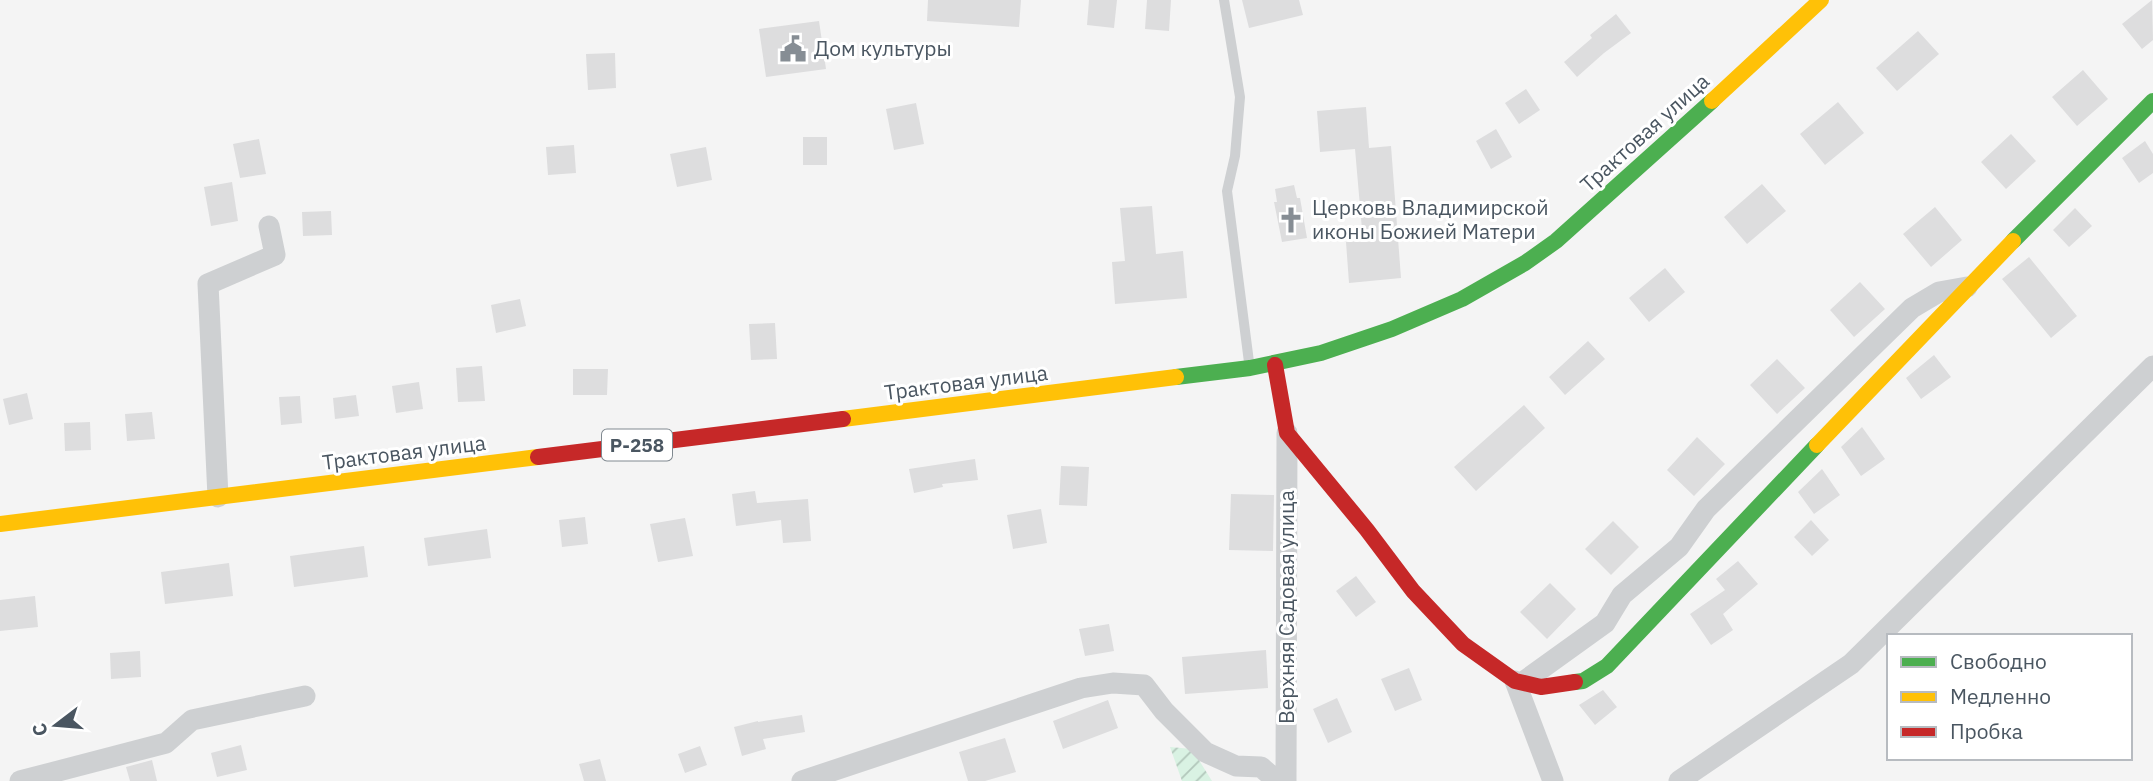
<svg xmlns="http://www.w3.org/2000/svg" width="2153" height="781" font-family="'IBM Plex Sans',sans-serif">
<style>
.garden{fill:url(#garden-furrows)}
.building{fill:#ddddde}
.lines{fill:none;stroke-linecap:round;stroke-linejoin:round}
.lane{stroke:#ced0d2;stroke-width:10}
.street{stroke:#ced0d2;stroke-width:21}
.fast{stroke:#4caf50;stroke-width:16}
.slow{stroke:#ffc107;stroke-width:16}
.jam{stroke:#c62828;stroke-width:16}
.labels{text-anchor:middle;stroke-width:6;stroke-linejoin:round;paint-order:stroke}
.shield{fill:#fff;stroke:#808990;stroke-width:2}
.shield-label{font-size:19px;font-weight:bold;fill:#4a5661}
.poi-label{font-size:21px;fill:#4a5661;stroke:#fff;text-anchor:start}
.street-label{font-size:21px;fill:#4a5661;stroke:#fff}
</style>
<defs>
<pattern id="garden-furrows" width="10" height="10" patternUnits="userSpaceOnUse" patternTransform="scale(1.75)"><rect width="10" height="10" fill="#d9f2e3"/><path d="M-1 1l2-2M0 10L10 0M9 11l2-2" fill="none" stroke="#b2c7bb"/></pattern>
</defs>
<rect width="100%" height="100%" fill="#f4f4f4"/>
<path class="garden" d="M1170,747L1192,749L1212,781H1182Z"/>
<path class="building" d="M928,0H1021L1019,27L927,21Z
M1089,0H1117L1114,28L1087,25Z
M1147,0H1171L1169,31L1145,29Z
M1242,0H1299L1303,15L1249,28Z
M2152,0L2153,40L2142,49L2122,24Z
M1616,14L1631,33L1604,53L1577,77L1564,62L1592,38L1590,35Z
M819,21L826,69L766,77L759,29Z
M1918,31L1939,54L1897,91L1876,68Z
M615,53L616,88L588,90L586,54Z
M2083,70L2108,99L2077,126L2052,97Z
M1526,89L1540,110L1519,124L1505,103Z
M1838,102L1864,133L1825,165L1800,134Z
M916,103L924,144L894,150L886,109Z
M1366,107L1369,148L1391,146L1401,278L1349,283L1346,242L1363,241L1355,149L1320,152L1317,111Z
M1496,129L1512,157L1491,169L1476,141Z
M2011,134L2036,161L2006,189L1981,162Z
M803,137H827V165H803Z
M259,139L266,174L240,178L233,144Z
M2145,141L2153,154V173L2139,183L2122,158Z
M574,145L576,173L548,175L546,147Z
M706,147L712,180L677,187L670,154Z
M232,182L238,221L211,226L204,187Z
M1762,184L1786,211L1747,244L1724,217Z
M1294,185L1297,198H1300L1307,238L1282,242L1274,202H1277L1275,189Z
M1152,206L1156,254L1183,251L1187,298L1115,304L1112,262L1125,261L1120,208Z
M1935,207L1962,240L1931,267L1903,234Z
M2075,208L2092,226L2069,247L2053,230Z
M331,211L332,235L303,236L302,212Z
M2029,257L2077,316L2051,338L2002,279Z
M1665,268L1685,292L1649,322L1629,298Z
M1860,282L1885,309L1854,337L1830,310Z
M520,299L526,326L496,333L491,305Z
M775,323L777,359L751,360L749,324Z
M1588,341L1605,359L1565,395L1549,377Z
M1934,355L1951,377L1921,399L1906,378Z
M1777,359L1805,388L1777,414L1750,385Z
M482,366L485,401L458,402L456,368Z
M573,369H608L607,395H573Z
M419,382L423,409L396,413L392,386Z
M27,393L33,419L9,425L3,399Z
M356,395L359,416L335,419L333,398Z
M300,396L302,423L281,425L279,397Z
M1524,405L1545,428L1476,491L1454,467Z
M152,412L155,439L127,441L125,414Z
M90,422L91,450L65,451L64,423Z
M1862,427L1885,459L1861,476L1841,447Z
M1697,437L1725,464L1694,496L1667,470Z
M975,459L978,480L942,484L943,487L914,493L909,469Z
M1061,466L1089,467L1087,506L1059,505Z
M1822,469L1840,495L1814,514L1798,492Z
M755,491L757,503L808,499L811,541L783,543L781,520L736,526L732,494Z
M1231,494L1274,495L1273,551L1229,550Z
M1041,509L1047,543L1013,549L1007,515Z
M585,517L588,544L562,547L559,520Z
M685,518L693,556L658,562L650,524Z
M1811,520L1829,540L1812,556L1794,537Z
M1613,521L1639,547L1611,575L1585,549Z
M487,529L491,558L428,566L424,538Z
M364,546L368,577L294,587L290,556Z
M1738,561L1758,584L1723,614L1733,630L1711,645L1690,614L1725,590L1716,579Z
M229,563L233,596L165,604L161,572Z
M1356,576L1376,602L1356,617L1336,591Z
M1550,583L1576,609L1547,639L1520,612Z
M35,596L38,627L0,631V600Z
M1109,624L1114,651L1085,656L1079,629Z
M1266,650L1268,688L1185,694L1182,657Z
M140,651L141,677L111,679L110,653Z
M1409,668L1422,700L1395,711L1381,679Z
M1603,690L1617,707L1595,725L1579,705Z
M1337,698L1352,732L1328,743L1313,709Z
M1108,700L1118,728L1063,749L1053,721Z
M802,715L805,732L763,739L766,749L742,756L734,727L758,721V722Z
M1005,738L1016,772L985,781H968L959,752Z
M241,745L247,770L217,777L211,753Z
M700,746L707,765L685,773L678,754Z
M600,759L606,781H584L579,764Z
M152,760L157,781H130L126,767Z"/>
<g class="lines">
<path class="lane" d="M1224,0L1240,97L1235,156L1227,191L1249,362"/>
<path class="street" d="M218,497L208,284L275,255L269,226
M1515,681L1553,781
M1523,682L1605,623L1622,595L1679,547L1706,509L1912,308L1939,292L1967,287
M20,781L166,743L192,720L305,696
M802,781L1081,688L1113,683L1144,685L1164,711L1205,752L1236,766L1261,767L1277,781
M1286,781L1287,433
M1679,781L1851,664L2153,366"/>
<path class="fast" d="M2013,241L2153,101
M1176,377L1250,368L1321,353L1392,329L1462,299L1525,263L1556,241L1712,101
M1575,682L1583,681L1607,666L1817,445"/>
<path class="slow" d="M1712,101L1821,0
M843,419L1176,377
M1817,445L2013,241
M0,524L538,457"/>
<path class="jam" d="M1275,365L1287,433
M1287,433L1367,530L1413,591L1463,644L1515,681L1541,687L1575,682
M538,457L843,419"/>
</g>
<defs>
<g id="civic-bare" transform="scale(2.1)"><path d="M-.6-6.5H3V-4.5H.6V-3L4-1V1h2V6H-6V1h2V-1L-.6-3ZM-1.2 2.5V6h2.4V2.5Z" fill="#868d94" stroke="#fff" stroke-width="2.5" paint-order="stroke"/></g>
<g id="church-bare" transform="scale(2.1)"><path d="M-1.2-6h2.4v3.5h3.3v2.4h-3.3V6h-2.4V-.1h-3.3v-2.4h3.3Z" fill="#868d94" stroke="#fff" stroke-width="2.5" paint-order="stroke"/></g>
</defs>
<g fill-rule="evenodd">
<use href="#civic-bare" x="793" y="49"/>
<use href="#church-bare" x="1291" y="220"/>
</g>
<g class="labels">
<rect class="shield" x="602" y="429.5" width="70" height="31" rx="5"/>
<g class="shield-label">
<text x="637" y="452">Р-258</text>
</g>
<g class="poi-label">
<text x="814" y="56">Дом культуры</text>
<text x="1312" y="215">Церковь Владимирской<tspan x="1312" dy="24">иконы Божией Матери</tspan></text>
</g>
<g class="street-label">
<text transform="translate(1645 133) rotate(-42)" y="7">Трактовая улица</text>
<text transform="translate(966 383) rotate(-7)" y="7">Трактовая улица</text>
<text transform="translate(404 453) rotate(-7)" y="7">Трактовая улица</text>
<text transform="translate(1287 607) rotate(-90)" y="7">Верхняя Садовая улица</text>
</g>
</g>
<rect x="1887" y="634" width="245" height="126" fill="#ffffff" stroke="#b7bbc0" stroke-width="2"/>
<rect x="1901" y="657" width="35" height="10" fill="#4caf50" stroke="#b7bbc0" stroke-width="2"/>
<text x="1950" y="669" font-size="21" fill="#4a5661">Свободно</text>
<rect x="1901" y="692" width="35" height="10" fill="#ffc107" stroke="#b7bbc0" stroke-width="2"/>
<text x="1950" y="704" font-size="21" fill="#4a5661">Медленно</text>
<rect x="1901" y="727" width="35" height="10" fill="#c62828" stroke="#b7bbc0" stroke-width="2"/>
<text x="1950" y="739" font-size="21" fill="#4a5661">Пробка</text>
<g transform="translate(56 725) rotate(254)" stroke="#ffffff" stroke-width="5" paint-order="stroke">
<path d="M0-5L12 26L0 18L-12 26Z" fill="#4a5661"/>
<text y="-10" font-size="19" font-weight="bold" text-anchor="middle" fill="#4a5661">С</text>
</g>
</svg>
